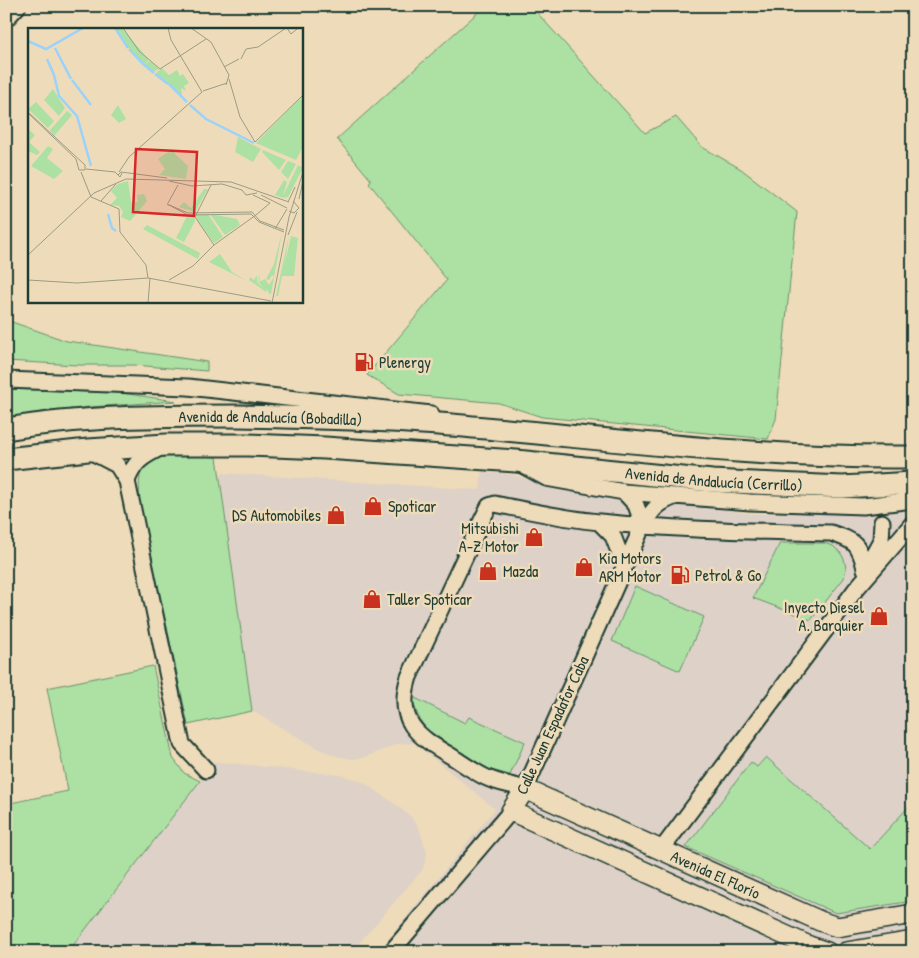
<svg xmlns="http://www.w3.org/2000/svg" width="919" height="958" font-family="'Patrick Hand',sans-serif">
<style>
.built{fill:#ddd1c8}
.green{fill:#ade1a3;stroke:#668f6c}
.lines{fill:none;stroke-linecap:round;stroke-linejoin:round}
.minor-casing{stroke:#1f3d34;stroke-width:19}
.major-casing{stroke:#1f3d34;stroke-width:22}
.highway-casing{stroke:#1f3d34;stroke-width:25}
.minor{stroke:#eedbb9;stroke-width:15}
.major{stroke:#eedbb9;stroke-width:19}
.highway{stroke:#eedbb9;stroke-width:21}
.labels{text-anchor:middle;stroke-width:5;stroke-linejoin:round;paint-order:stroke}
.poi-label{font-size:16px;fill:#1f3d34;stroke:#eedbb9;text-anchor:start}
.street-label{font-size:16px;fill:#1f3d34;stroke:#eedbb9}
.inset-river{fill:none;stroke:#9bd2fa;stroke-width:2.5}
.inset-road{fill:none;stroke:#9b9c84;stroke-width:1}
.view{fill:#d62828;fill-opacity:0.15;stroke:#d62828;stroke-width:2.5}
.inset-edge{fill:none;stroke:#1f3d34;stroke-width:2.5}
</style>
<rect width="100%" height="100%" fill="#eedbb9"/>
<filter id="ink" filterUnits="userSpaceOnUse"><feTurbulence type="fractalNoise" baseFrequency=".02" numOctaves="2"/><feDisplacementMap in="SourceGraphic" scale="10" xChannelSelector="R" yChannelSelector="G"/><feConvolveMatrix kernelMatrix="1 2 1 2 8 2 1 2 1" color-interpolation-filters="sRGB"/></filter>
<g filter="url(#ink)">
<path class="built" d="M482,472L510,474L549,486L753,514L913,511V952H378L495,809L415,743L397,744L366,757L352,759L337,756L321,750L252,711L220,473L480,490Z
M211,761L339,775L358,780L368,785L399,807L411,817L419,828L427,853L423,869L351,952H68L200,781Z"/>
<path class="green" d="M485,6H531L645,133L676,117L702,147L741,169L797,212L776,419L768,439L542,417L499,403L399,394L367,375L447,280L369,183L371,180L337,139Z
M6,320L67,341L207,362V371L134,365H77L6,361Z
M6,389L121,393L176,401L89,407L6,417Z
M179,455L217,457L252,711L188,725L139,498C140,490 138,477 142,470C148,457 167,456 179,455Z
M780,543H824L833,546L840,552L844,559L846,568L844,578L811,620L753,598Z
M635,586L704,617L680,671L612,641Z
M153,666L173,758L184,773L200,781L68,952H6V804L68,791L47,688Z
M413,697L465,723L469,717L525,742L510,775L488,769L428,731C419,720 415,711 413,697Z
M766,757L870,849L913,802V901L836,913L686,847L751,762L757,767Z"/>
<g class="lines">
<g class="minor-casing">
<path id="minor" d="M6,19L18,6
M6,380L188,387L431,414
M90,451L117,465L127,481L182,744L206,770
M522,465L546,478L624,492L750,502L863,506L913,500
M127,481C134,462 142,457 160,448
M624,492L636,505L643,525
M677,496C658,502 653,509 643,525L525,789C512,785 497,783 485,777C473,771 462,763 451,756C417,736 395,721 409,677L483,518L489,506L495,504C530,511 565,519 600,522C677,530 754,531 831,533C855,541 859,543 865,568
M599,522L613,536L624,565
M865,569L881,540L882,522
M662,849L856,589L913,523
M391,952L511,811"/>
</g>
<g class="major-casing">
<g id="major">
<path id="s1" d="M827,952L809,946L511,811L525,789L820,921L837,927L913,914"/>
<path d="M846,952L913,941"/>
</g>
</g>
<g class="highway-casing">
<g id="highway">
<path id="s2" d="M6,429C83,416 161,416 238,416C306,417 372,419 439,424C598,437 753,459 913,457"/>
<path id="s3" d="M6,459L88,450L166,445H248L325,448L516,461L712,481L842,487L913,483"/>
</g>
</g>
<use href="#minor" class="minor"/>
<use href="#major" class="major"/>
<use href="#highway" class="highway"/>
</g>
</g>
<defs>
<g id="fuel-bare" transform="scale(1.5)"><path d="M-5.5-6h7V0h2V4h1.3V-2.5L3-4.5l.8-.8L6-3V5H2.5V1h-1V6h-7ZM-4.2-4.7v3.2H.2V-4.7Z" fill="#c8321e" stroke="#eedbb9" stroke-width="2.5" paint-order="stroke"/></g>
<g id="shop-bare" transform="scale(1.5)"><path d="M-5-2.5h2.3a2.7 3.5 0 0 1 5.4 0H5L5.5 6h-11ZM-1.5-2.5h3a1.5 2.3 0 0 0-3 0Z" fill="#c8321e" stroke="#eedbb9" stroke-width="2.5" paint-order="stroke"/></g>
</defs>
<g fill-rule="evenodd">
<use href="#fuel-bare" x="364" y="362"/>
<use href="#shop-bare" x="373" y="506"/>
<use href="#shop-bare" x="336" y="515"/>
<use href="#shop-bare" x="534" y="537"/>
<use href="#shop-bare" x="584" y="567"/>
<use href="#shop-bare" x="488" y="571"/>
<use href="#fuel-bare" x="680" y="575"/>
<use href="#shop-bare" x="372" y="599"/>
<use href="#shop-bare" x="879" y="616"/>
</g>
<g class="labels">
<g class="poi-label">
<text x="379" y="368">Plenergy</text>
<text x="388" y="512">Spoticar</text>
<text x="321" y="521" text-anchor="end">DS Automobiles</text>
<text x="519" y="534" text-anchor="end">Mitsubishi<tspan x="519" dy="18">A-Z Motor</tspan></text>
<text x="599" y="564">Kia Motors<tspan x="599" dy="18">ARM Motor</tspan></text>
<text x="503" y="577">Mazda</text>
<text x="695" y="581">Petrol &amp; Go</text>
<text x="387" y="605">Taller Spoticar</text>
<text x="864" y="613" text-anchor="end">Inyecto Diesel<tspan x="864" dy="18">A. Barquier</tspan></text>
</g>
<g class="street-label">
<text dy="6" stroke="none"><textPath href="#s2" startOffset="265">Avenida de Andalucía (Bobadilla)</textPath></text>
<text dy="6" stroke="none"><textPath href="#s3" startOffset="710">Avenida de Andalucía (Cerrillo)</textPath></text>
<text transform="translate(552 725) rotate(-65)" y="6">Calle Juan Espadafor Caba</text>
<text dy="6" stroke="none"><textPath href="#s1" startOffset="581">Avenida El Florío</textPath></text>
</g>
</g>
<g transform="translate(28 28)">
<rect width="275" height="275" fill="#eedbb9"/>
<path d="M87,0H94L121,32L117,36L122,33L131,41L125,44L121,41L105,26ZM134,40L141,47L149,42L152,48L155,46L161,55L156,58L158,63L153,60L154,67L127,46ZM25,61L37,80L31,88L16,72ZM275,67L272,72L275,73V119L268,132L228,115ZM8,74L26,93L20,100L0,81ZM90,77L98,91L91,95L83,87ZM39,83L44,87L26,108L22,102ZM0,101L7,107L1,114L12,124L9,127L0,123ZM210,109L233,121L225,134L207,124ZM20,118L25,121L19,130L35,143L26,151L3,138ZM143,122L160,138L158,151L131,147L137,141L130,131ZM235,122L258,132L251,142L234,124ZM260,133L268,136L260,151L253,144ZM270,137L275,140L260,169L255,170L247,167L256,152L259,154L255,168ZM100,153L103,174H110L109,167L116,166L119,173L102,193L93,189L95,184L91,178L82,177L89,170L83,163L90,156ZM176,161H180L167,184L151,179L156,174L163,180ZM180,186L195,209L186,215L169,192L168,187ZM182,186L209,191L212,197L197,207ZM159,188H166L167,193L156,214L148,210ZM119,197L172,225L170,231L115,201ZM254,204L243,266H241L239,261L238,264L221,252L222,249L226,252L229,247V254L235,260L230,253L232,245L231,254L237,251L241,257L246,249L244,247L241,252L238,251L246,236ZM261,207L257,235L263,208L270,210L266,248H254L250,268H248ZM192,226L204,244L219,253L181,234Z" fill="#ade1a3"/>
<path class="inset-river" d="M87,0L100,20M0,13L18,21L55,0M27,20L43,51M101,21L114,35M19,31L26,47L31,68L49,88L63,138M114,35L126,45M127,46L140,56M44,52L63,77M141,56L159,74M162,77L178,91L226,115M80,186L84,200L88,203"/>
<path class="inset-road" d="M95,0L111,23L132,41L178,11M140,0L143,12L174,64M163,0L183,14L201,47L198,57M259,0L263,6L269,1M213,31L218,21L230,19L258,0M196,39L211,31M201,51L212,89L227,114L275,67M175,63L199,55M0,84L57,137V142H51L48,131L0,85M58,141L87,144L92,149L94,145M53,144L63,169L91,181L92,204L118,237L120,250M91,144L101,129L174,64M90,147L93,144L139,150M141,153L164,158L194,156L214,162L218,167L229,165M183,157L167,189L186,217M225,167L242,175L228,187M233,167L259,180M271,171L275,153M73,173L88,156M260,174L267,159M140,175L150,157M261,183L266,185L271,180L265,173M247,201L259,181M256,204L231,194L223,186L160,187L139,176L160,185L224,184L232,193L256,202M260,207L269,184M0,227L66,165L98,151L203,154L261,174M0,252L49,255L120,250L243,273M141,252L165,238L186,217L228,187M120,275L122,250M244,275L261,189L275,144"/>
<path class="view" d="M108,121L169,124L166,188L105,184Z"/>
<rect width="275" height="275" class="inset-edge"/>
</g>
<rect width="919" height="958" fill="none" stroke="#eedbb9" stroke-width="25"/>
<rect x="12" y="12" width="894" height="933" fill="none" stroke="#1f3d34" stroke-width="2" filter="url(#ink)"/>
</svg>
